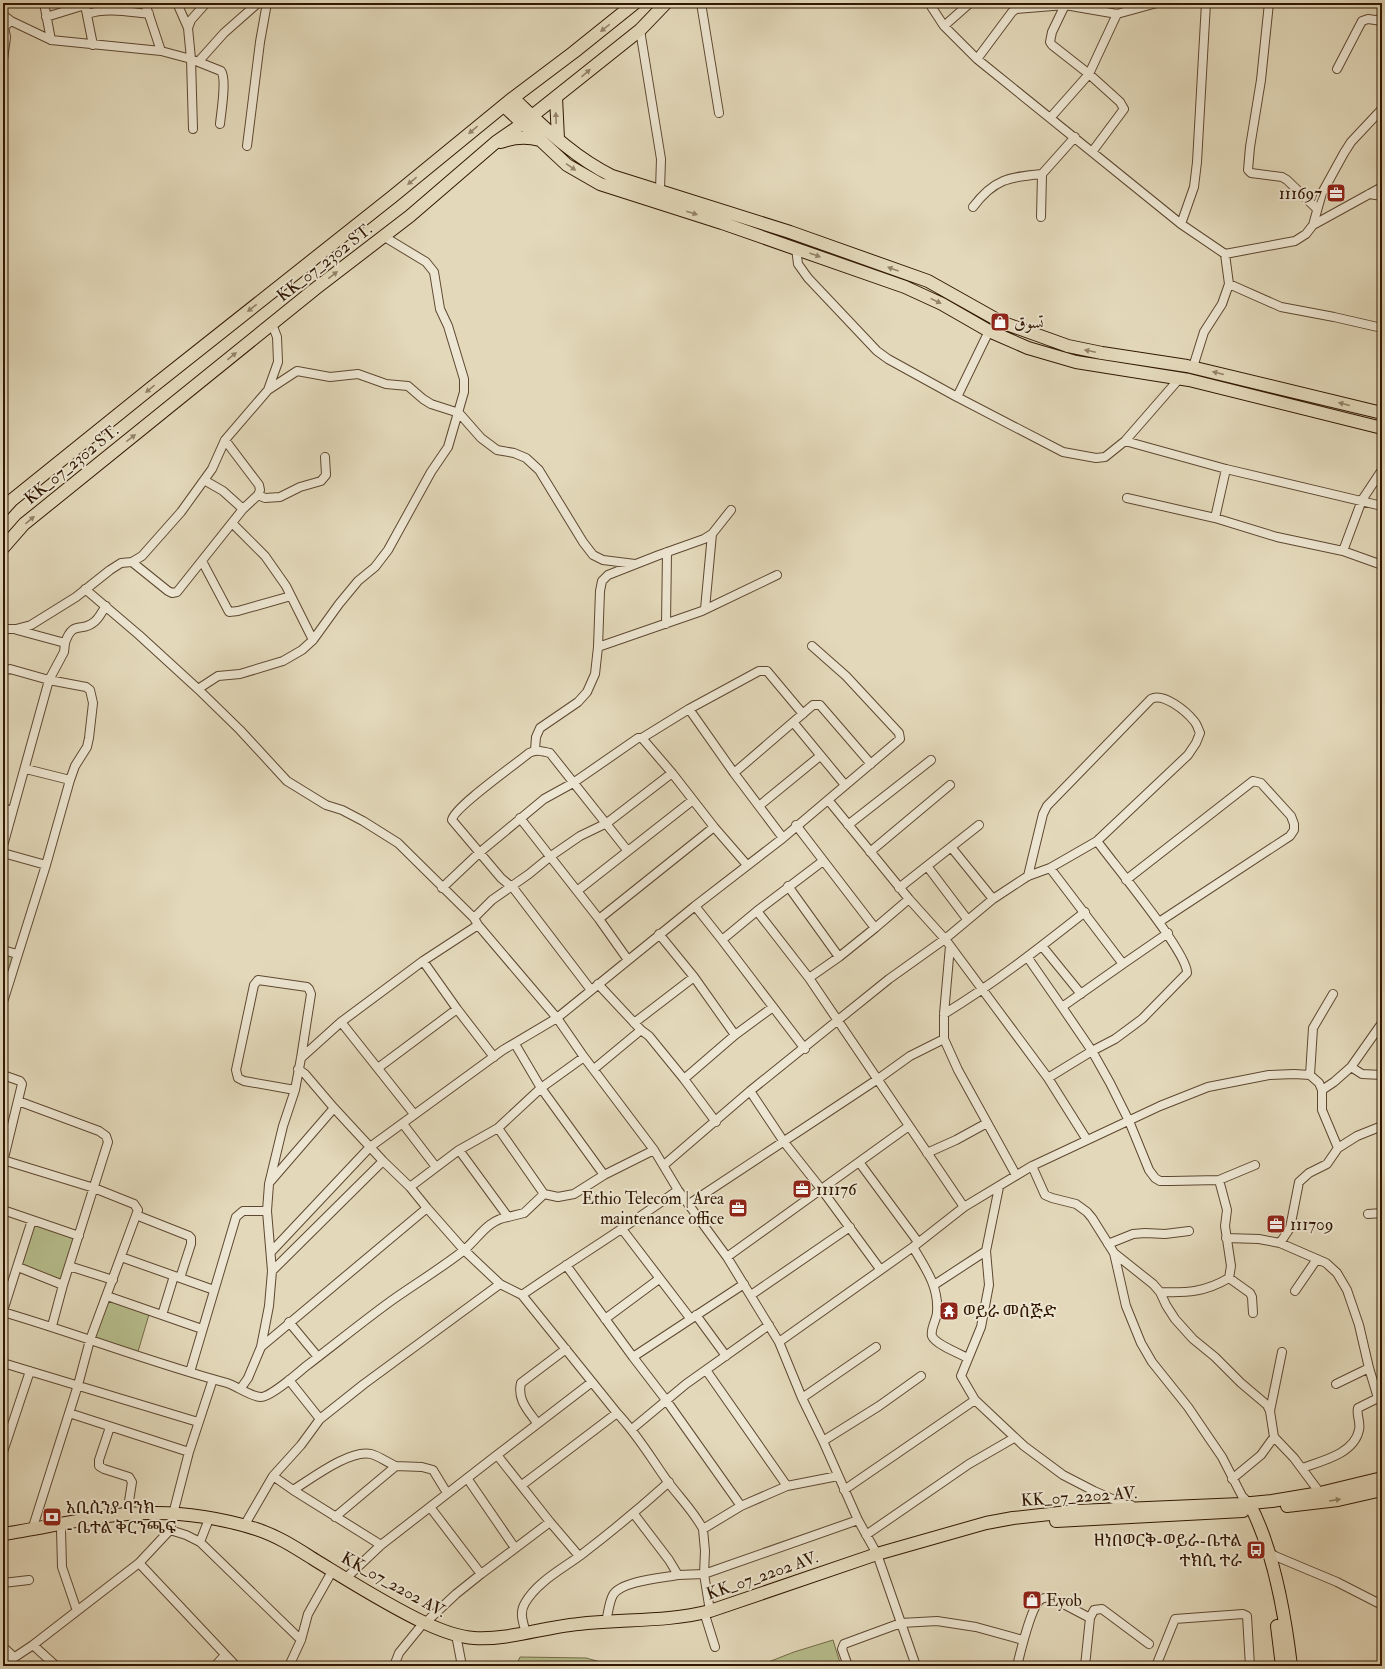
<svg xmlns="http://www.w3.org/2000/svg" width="1385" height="1669" font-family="'IM FELL Double Pica',Amiri,'Noto Serif Ethiopic',serif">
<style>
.green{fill:#b7be8d;stroke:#746b48}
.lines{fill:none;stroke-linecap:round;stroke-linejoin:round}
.street-casing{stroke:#5e4831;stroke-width:10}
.primary-casing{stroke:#321803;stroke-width:14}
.street{stroke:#ede6d2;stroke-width:8}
.primary{stroke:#e3d9ba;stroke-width:12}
.oneway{fill:#938268}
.labels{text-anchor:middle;stroke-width:4;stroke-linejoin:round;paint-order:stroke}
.poi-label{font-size:17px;fill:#321803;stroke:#ede6d2;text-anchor:start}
.street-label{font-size:17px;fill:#321803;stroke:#ede6d2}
</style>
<rect width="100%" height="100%" fill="#e3d9ba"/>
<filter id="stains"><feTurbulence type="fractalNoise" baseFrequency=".005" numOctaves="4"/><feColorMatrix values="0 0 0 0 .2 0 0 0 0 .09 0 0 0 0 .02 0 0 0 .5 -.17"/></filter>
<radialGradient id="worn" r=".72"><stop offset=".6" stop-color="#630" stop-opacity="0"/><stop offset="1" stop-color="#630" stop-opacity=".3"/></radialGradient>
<path class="green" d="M3,950L17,954L3,1000Z
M32,1220L79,1236L63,1285L18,1267Z
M107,1296L150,1311L137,1355L90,1340Z
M833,1640L841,1666H758L794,1652Z
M520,1657L586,1658L615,1666H516Z"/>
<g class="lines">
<g class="street-casing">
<path id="street" d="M44,3L51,40L161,51L191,59L221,71C227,79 221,113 220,124
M145,3L161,51
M177,3L188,28L191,59L193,129
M701,3L719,113
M929,3L944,26L977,59L1181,224L1225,254L1295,241L1306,234L1313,225L1322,193L1344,153L1351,142L1382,109
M1269,3L1261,80L1250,147L1248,170L1251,173L1282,177L1287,180L1317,209
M1065,5L1052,32L1050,42L1052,45L1089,74L1120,102L1124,109L1092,152
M87,14C107,7 129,12 149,14
M3,15L11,21L51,40
M46,17L85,5L93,45
M944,26L970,3
M188,28L191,20L206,3
M640,30L661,159L660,190
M977,59L1012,12L1016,9L1065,5L1117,14L1157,3
M3,60L6,37L4,27L11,21
M199,61L224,33L258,3
M1337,69L1362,21L1368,19L1382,21
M1051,117L1089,74L1117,14
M247,146L260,42L267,3
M1369,194L1382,196
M973,207C994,179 1009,177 1042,174L1075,137
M1041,217L1042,174
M1181,224L1194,187L1197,162L1206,3
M1313,225L1382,187
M796,248L798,264L808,278L877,351L888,359L957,397L1063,452L1096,458L1105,457L1125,441L1179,379
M1229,284L1281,307L1334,317L1382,328
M1193,367L1204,332L1222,304L1229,284L1225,254
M268,390L297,371L330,377L358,374L386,384L408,386L423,399L431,404L459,413L481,438L497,450L514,453L526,458L539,470L583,542L593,555L603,560L635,564
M957,397L989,331
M1125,441L1226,469L1382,506
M204,480L223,491L243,509
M258,495L265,498L280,497L300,487L321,481L326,475L325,457
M1127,498L1215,518L1277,537L1343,551L1382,565
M1215,518L1226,469
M232,523L265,556L286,586L313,640
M1343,551L1362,500L1382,470
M202,561L229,612L238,611L291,596
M132,562L168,591L172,593L177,592L243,509L258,495L260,490L259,485L225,440
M85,589L139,635L198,689L240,730L287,781L326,805L342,810L363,821L398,843L474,918L478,925L557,1018L695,906L722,940L757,911L809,978L964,1207L913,1247L779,1342
M705,609L712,534
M666,624L667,552
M3,629H16L31,625L76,597L110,570L121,563L132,562L142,556L181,512L212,469L225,440L268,390L278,362L277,337L272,324
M65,643C73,619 82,633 94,622C99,619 102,611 106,606
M598,647L702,611L777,575
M3,671L10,669L49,680L86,687L90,690L93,703L89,738L87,747L75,766L70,780L46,865L3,1002
M198,689L218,676L240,674L283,661L302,650L313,640L339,604L358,581L375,567L388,550L431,472L448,447L464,392V379L448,326L440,309L434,272L426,262L383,236
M689,709L734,773L783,838
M793,722L845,785
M642,738L672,773L714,827L747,865
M535,750L536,737L540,728L578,702L587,692L595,674L598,647L600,591L602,581L608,575L659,555L704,539L712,534L731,510
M26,769L70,780
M734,773L813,705H820L871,764
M829,801L909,899
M759,806L820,756
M3,808L12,811
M520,818L599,919L628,960
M796,825L875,928L839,957L809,978
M848,825L931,760
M3,846L49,680L64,652L65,643L17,630
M951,847L993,899
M870,852L950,785
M3,853L46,865
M927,866L967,919
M1126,880L1253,781L1261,783L1291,816L1294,824V830L1290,836L1159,922
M788,886L839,957
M442,888L479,853L544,799L573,783L638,738H642L689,709L759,671H767L803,714
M899,888L979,825
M577,891L693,800
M695,906L783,838L900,739L899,733L846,676L812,646
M757,911L823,861
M474,918L492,900L529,874L551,856L580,836L607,823L672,773
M599,919L714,827
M875,928L909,899L945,939L1048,1078L1092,1051L1115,1039L1142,1019L1187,973C1188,953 1112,862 1097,841
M659,934L694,977L735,1035
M722,940L805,1049
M950,946L944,1014V1039L958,1070L1016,1175
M1042,946L1081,994
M3,950L17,954
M1028,958L1062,1007L1123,964L1050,868
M423,961L478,925
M1123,964L1168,933
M591,990L514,889L501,878L452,820C453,808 516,764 529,753C536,749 541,751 550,753L627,850
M1062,1007L1092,1051L1110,1083L1129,1121L1149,1170L1155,1178L1160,1181H1171L1219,1180L1255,1165
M944,1014C995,983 1038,949 1085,912
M341,1022L414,1114
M634,1023L694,977
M641,1030L649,1036L684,1079
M515,1044L541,1088L604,1175
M301,1058L341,1022L423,961L457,1009
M1351,1067L1362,1074L1382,1075
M378,1068L457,1009L494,1057
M298,1069L305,1074L334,1108L383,1161L410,1187L427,1208
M594,1069L641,1030L598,984
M3,1075L20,1081L22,1084L3,1162
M1310,1075L1313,1028L1333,994
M1048,1078L1087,1140
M1322,1090L1334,1082L1351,1067L1382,1023
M18,1101L99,1131L106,1136L108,1142L63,1285L52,1326
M716,1122L684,1079L735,1035L773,1007
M403,1124L436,1167
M498,1128L544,1194L558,1197L574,1194L604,1175L654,1150
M927,1153L956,1140L987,1123
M3,1160L94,1188L134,1204L138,1210L90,1340L78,1385L32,1530
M859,1162L918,1242
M664,1165L750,1091
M1032,1166L1045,1195L1052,1198L1076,1204L1087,1212L1092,1218L1114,1253L1126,1306L1141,1343L1152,1362L1188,1407L1209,1438L1222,1457L1242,1496L1249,1503
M270,1182L334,1108
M410,1187L459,1150L498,1128L541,1088L584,1057
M999,1187L986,1251L989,1285L981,1327L961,1376L975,1400L1024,1446L1063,1475L1094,1491L1126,1505H1131
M689,1204L878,1079L910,1056L944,1039
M964,1207L1032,1166L1160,1106L1208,1087L1269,1075L1294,1074L1310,1075L1319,1083L1322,1090V1110L1338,1148
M3,1210L79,1236
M1368,1214L1382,1213
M136,1215L189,1236L191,1238V1244L180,1278
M508,1217L524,1213L544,1194
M622,1229L690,1318
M1226,1238L1259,1239L1280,1243L1326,1263L1337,1273L1347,1290L1359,1325L1369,1368L1378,1398L1382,1396
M1280,1243L1290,1228L1299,1182L1309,1173L1327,1164L1338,1148L1357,1136L1382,1126
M1108,1244L1133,1234L1145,1233L1165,1234L1189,1231
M913,1247C925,1268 939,1286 937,1312C937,1319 930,1329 932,1336C935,1344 960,1354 968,1358
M271,1252L370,1147L503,1050L557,1018L584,1057L654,1150L678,1190L727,1257L779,1342L802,1398L823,1441L858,1520L877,1554L916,1666
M1114,1253L1153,1284L1160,1292L1166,1305L1175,1319L1193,1339L1215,1357L1241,1383L1267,1405L1270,1411L1274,1437L1294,1458L1320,1493
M121,1257L214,1290
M727,1257L909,1126
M566,1265L633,1357
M69,1266L113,1280
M18,1267L63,1285
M880,1269L822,1190L784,1142L750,1091L889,979L945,939L993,899L1028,876L1050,868L1097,841L1188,755L1196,743L1200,733C1198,729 1197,724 1194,721C1186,711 1163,692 1151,699L1047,806L1043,814L1028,876
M272,1271L383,1161
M1229,1278L1250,1293L1252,1297L1253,1313
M934,1285L986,1251
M1295,1291L1317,1259
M1160,1292C1188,1293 1205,1292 1229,1278L1231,1266L1225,1226L1227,1210L1219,1180
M522,1295C574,1259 627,1227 678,1190
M751,1295L850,1227
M107,1296L202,1329
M3,1311L32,1220
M3,1312C78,1334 152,1363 227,1383C237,1386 251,1397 261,1397C270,1397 297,1374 305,1367C334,1345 362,1322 391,1301C415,1284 440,1269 463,1251C478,1239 487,1220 508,1217L459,1150
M162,1315L174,1276
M696,1315L726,1356
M605,1319L659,1279
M289,1322L318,1357
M261,1347L427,1208L464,1250L500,1284L522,1295L617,1413C637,1434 651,1458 668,1482C680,1498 694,1512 703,1529L741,1506L666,1400L633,1357L744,1284
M3,1363L198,1422
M706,1370L787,1486L741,1506
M190,1372L236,1217L243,1211H267
M289,1380L320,1419
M1336,1384L1369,1368
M241,1388L248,1378L261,1347L269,1306L272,1271L267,1211L269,1184L283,1126L295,1090L301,1058L311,994L309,989L307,987L258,980L254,985L236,1070L238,1078L244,1081L295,1090
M802,1398L876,1347
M1270,1411L1282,1352
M69,1413L189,1452
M537,1423C528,1410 517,1400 521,1383L566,1349
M110,1427L99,1460V1466L104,1469L129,1477L132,1482L127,1514
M632,1429L686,1384L769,1325
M823,1441L879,1406L921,1376
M3,1452L30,1371
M1302,1468C1322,1461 1354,1454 1359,1430C1361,1422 1356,1415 1358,1408L1378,1398
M273,1476L293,1490
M467,1478L515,1548
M1232,1479L1261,1455L1274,1437
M522,1485L617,1413
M787,1486L838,1476
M844,1490L975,1400
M430,1507L481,1574L550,1522
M173,1514L189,1452L213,1379
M634,1514L669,1560L678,1575L704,1574L858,1520
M335,1517L396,1466L422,1467L433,1470L447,1493
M244,1526L273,1476L301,1445L320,1419L364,1384L500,1284
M61,1529L62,1567L77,1611
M703,1529L705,1551L704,1574L710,1611
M170,1530L186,1535L200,1542L301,1640
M866,1535L969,1464L1014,1438
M200,1542L207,1524
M381,1545L293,1490C311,1479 350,1449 371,1454C379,1456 388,1463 396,1466
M1262,1553L1272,1554L1275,1556L1337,1582L1382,1605
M579,1556L550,1522L497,1455L592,1382
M139,1563L236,1666
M346,1578L381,1545L497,1455
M3,1583L29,1580
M705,1615L715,1647
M606,1622C608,1614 609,1602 613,1595C621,1581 662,1578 678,1575
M425,1623L456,1594L481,1574
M526,1633C523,1622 519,1613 525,1603C537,1582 562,1569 581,1555C611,1532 640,1508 669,1482
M457,1640L462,1666
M33,1645L56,1666
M3,1647L14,1657
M3,1665L33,1645L139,1563L170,1530L172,1521
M215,1666L225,1655
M289,1666L301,1640L308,1614L330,1575
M394,1666L399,1653L421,1626
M848,1666L842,1649L844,1644L901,1623L937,1621L976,1627L1023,1640
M1017,1666C1021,1650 1029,1615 1038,1602C1041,1598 1047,1597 1052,1598L1090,1618L1094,1610L1102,1609L1149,1644
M1085,1666L1090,1618
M1156,1666L1175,1619L1243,1614L1247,1616L1250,1666"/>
</g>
<g class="primary-casing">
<path id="primary" d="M556,97L558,139
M513,98C545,128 572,156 612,176L790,232L928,281L1001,322L1068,346L1102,353L1187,366L1382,413
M504,106L567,165L600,184L722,223L905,287L942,304L989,331L1028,348L1076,362L1189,380L1382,428
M501,142C514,137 526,136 540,140
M3,510L12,500L151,388L392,197L513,98L574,52L635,3
M3,548L24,524L55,499L315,289L410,216L496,142L522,124L640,30L666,3
M1249,1503C1273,1548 1285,1615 1291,1666
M1287,1506L1338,1500L1382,1490
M1056,1521L1243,1511
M3,1534C50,1527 103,1513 150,1513C183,1512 225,1519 256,1529C278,1536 296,1548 315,1560C351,1582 387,1605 425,1623C440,1630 458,1637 474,1638C506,1640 539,1629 570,1625C617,1618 664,1623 710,1611L877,1554L986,1523L1013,1518L1077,1511L1241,1504L1272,1501L1320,1493L1382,1478
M1277,1626L1282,1666"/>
</g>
<use href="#street" class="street"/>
<use href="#primary" class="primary"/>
</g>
<defs><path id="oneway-solid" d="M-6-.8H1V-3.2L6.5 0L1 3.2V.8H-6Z"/></defs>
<g class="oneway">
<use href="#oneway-solid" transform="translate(605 28) rotate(142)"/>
<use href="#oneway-solid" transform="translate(586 73) rotate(-41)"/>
<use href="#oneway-solid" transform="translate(556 118) rotate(-92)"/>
<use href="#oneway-solid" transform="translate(473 130) rotate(140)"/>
<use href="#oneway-solid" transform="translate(571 167) rotate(34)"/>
<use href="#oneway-solid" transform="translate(412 181) rotate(141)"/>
<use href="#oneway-solid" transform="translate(692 213) rotate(18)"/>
<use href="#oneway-solid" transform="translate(815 255) rotate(20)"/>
<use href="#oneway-solid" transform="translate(893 269) rotate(-160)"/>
<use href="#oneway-solid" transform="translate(333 275) rotate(-38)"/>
<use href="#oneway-solid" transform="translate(936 301) rotate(26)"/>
<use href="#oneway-solid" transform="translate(252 308) rotate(142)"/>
<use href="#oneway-solid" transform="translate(1090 351) rotate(-168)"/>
<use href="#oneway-solid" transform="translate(232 356) rotate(-39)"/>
<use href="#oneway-solid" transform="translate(1218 373) rotate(-166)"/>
<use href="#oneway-solid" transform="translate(150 389) rotate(141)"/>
<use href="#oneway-solid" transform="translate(1344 404) rotate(-166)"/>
<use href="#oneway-solid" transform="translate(131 438) rotate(-38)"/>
<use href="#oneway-solid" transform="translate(30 520) rotate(-40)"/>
<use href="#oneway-solid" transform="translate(1335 1500) rotate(-9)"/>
</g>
<defs>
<g id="office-square" transform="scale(1)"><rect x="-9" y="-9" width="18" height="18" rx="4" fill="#8f2418" stroke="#ede6d2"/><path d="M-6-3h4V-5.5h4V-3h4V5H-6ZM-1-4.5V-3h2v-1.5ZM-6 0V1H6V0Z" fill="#fff"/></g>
<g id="shop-square" transform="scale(1)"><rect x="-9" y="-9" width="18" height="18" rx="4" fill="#8f2418" stroke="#ede6d2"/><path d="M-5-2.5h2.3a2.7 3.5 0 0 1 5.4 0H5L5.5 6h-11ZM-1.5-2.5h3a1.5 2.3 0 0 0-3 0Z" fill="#fff"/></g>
<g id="temple-square" transform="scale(1)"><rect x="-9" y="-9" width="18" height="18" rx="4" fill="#8f2418" stroke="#ede6d2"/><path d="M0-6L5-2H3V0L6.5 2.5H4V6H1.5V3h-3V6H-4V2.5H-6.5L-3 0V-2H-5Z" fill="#fff"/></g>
<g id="bank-square" transform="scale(1)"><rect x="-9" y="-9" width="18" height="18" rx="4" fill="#8f2418" stroke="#ede6d2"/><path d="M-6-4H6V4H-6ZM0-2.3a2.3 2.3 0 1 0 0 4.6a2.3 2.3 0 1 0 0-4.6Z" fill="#fff"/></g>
<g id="bus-square" transform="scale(1)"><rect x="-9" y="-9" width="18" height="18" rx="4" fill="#8f2418" stroke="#ede6d2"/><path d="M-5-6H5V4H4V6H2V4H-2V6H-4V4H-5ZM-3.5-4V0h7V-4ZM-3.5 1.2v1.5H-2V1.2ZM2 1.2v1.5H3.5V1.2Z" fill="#fff"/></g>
</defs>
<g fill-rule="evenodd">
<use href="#office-square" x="1336" y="193"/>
<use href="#shop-square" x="1000" y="322"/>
<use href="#office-square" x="802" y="1189"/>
<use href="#office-square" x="738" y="1208"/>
<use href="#office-square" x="1276" y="1224"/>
<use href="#temple-square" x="949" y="1311"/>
<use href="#bank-square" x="52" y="1517"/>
<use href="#bus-square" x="1256" y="1550"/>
<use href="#shop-square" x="1032" y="1600"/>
</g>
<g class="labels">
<g class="poi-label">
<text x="1322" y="199" text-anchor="end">111697</text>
<text x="1014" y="328">تسوق</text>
<text x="816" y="1195">111176</text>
<text x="724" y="1204" text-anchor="end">Ethio Telecom | Area<tspan x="724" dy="20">maintenance office</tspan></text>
<text x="1290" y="1230">111709</text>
<text x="963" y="1317">ወይራ መስጅድ</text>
<text x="66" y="1513">አቢሲንያ ባንክ<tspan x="66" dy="20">- ቤተል ቅርንጫፍ</tspan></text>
<text x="1242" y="1546" text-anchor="end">ዘነበወርቅ-ወይራ-ቤተል<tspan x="1242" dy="20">ተክሲ ተራ</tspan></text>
<text x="1046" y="1606">Eyob</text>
</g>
<g class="street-label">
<text transform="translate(324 262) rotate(-38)" y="6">KK_07_2302 ST.</text>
<text transform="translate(71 464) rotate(-39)" y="6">KK_07_2302 ST.</text>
<text transform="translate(1079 1496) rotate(-4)" y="6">KK_07_2202 AV.</text>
<text transform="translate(762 1575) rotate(-19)" y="6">KK_07_2202 AV.</text>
<text transform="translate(394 1584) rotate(29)" y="6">KK_07_2202 AV.</text>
</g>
</g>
<rect width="1385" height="1669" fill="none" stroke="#e3d9ba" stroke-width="16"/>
<rect x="4" y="4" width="1377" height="1661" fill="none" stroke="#321803" stroke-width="2"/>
<rect x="8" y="8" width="1369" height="1653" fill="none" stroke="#321803"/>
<rect width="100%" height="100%" filter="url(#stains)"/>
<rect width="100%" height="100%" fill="url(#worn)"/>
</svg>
